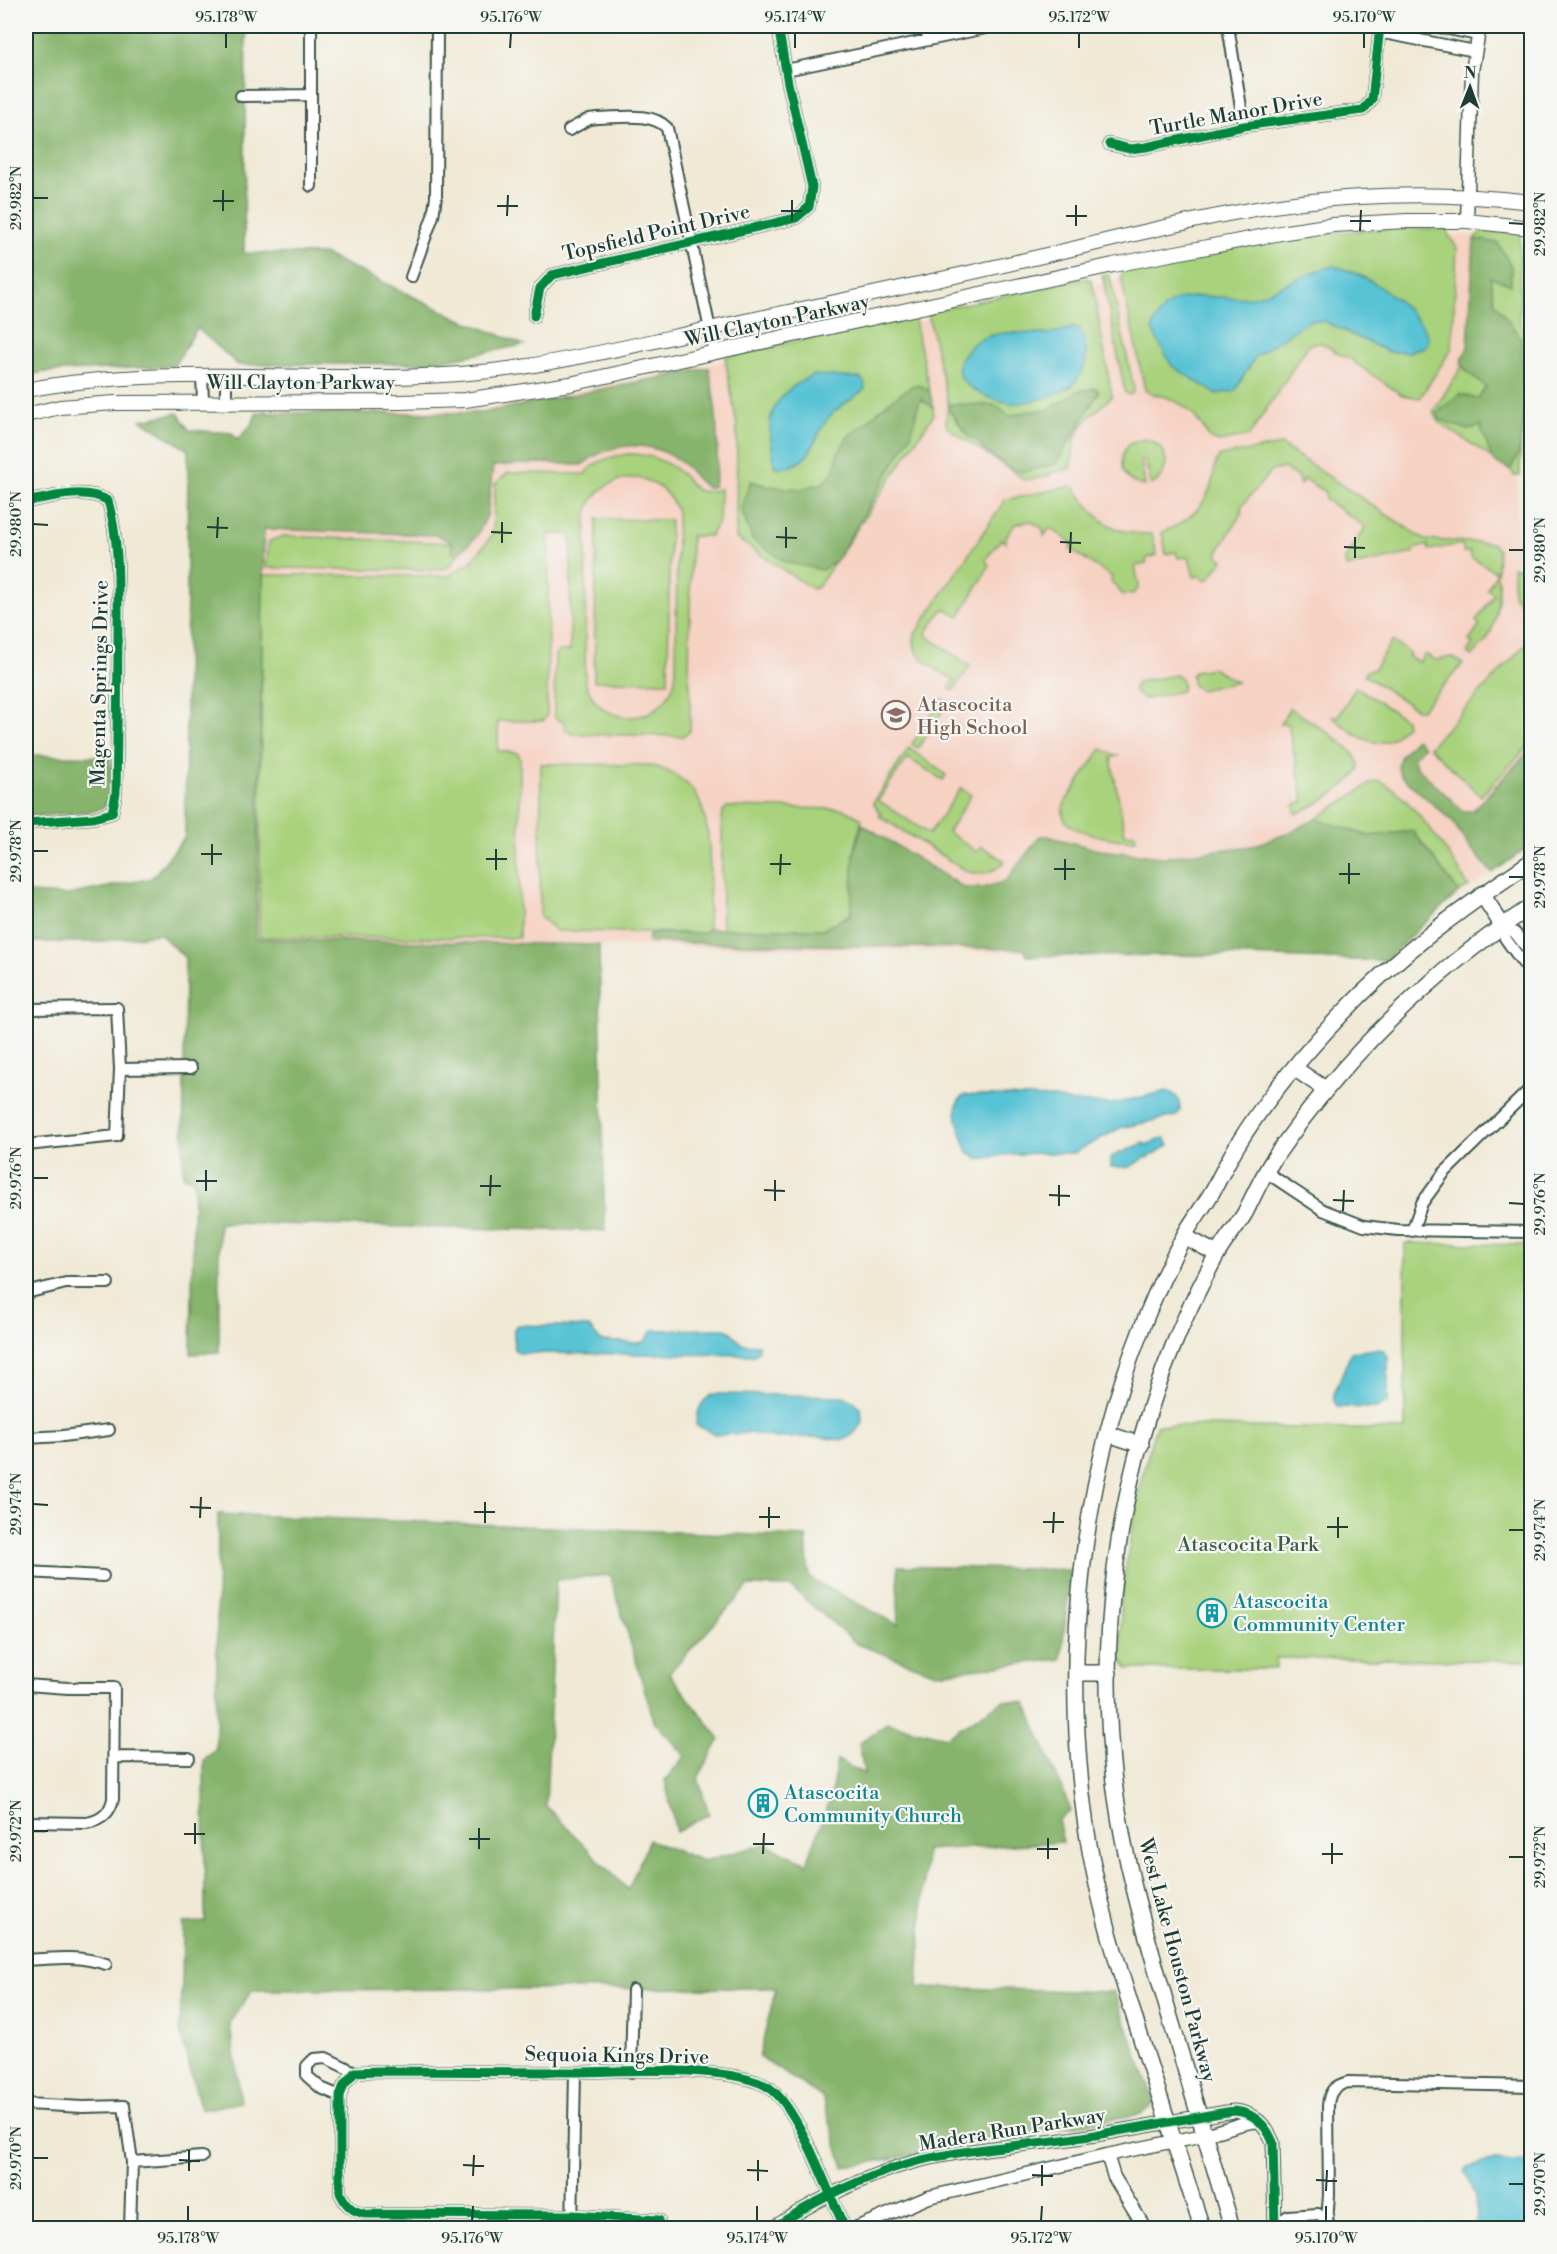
<svg xmlns="http://www.w3.org/2000/svg" width="1557" height="2254" font-family="'Libre Bodoni',serif">
<style>
.built{fill:#f6d2c3}
.green{fill:#a9d27d;stroke:#648858;stroke-width:1.5;fill-rule:evenodd}
.forest{fill:#86b46c;stroke:#527850;stroke-width:1.5}
.water{fill:#59c3d5;stroke:#3c8084;stroke-width:1.5}
.lines{fill:none;stroke-linecap:round;stroke-linejoin:round}
.minor-casing{stroke:#3e574c;stroke-width:14}
.tertiary-casing{stroke:#3e574c;stroke-width:15}
.secondary-casing{stroke:#3e574c;stroke-width:16}
.primary-casing{stroke:#3e574c;stroke-width:18}
.minor{stroke:#fff;stroke-width:10}
.tertiary{stroke:#fff;stroke-width:12}
.secondary{stroke:#fff;stroke-width:14}
.primary{stroke:#fff;stroke-width:15}
.cycleway-casing{stroke:#f6f6f2;stroke-width:13}
.cycleway{stroke:#00873e;stroke-width:9}
.ticks{fill:none;stroke:#1f3d34;stroke-width:2}
.labels{text-anchor:middle;stroke-width:4.5;stroke-linejoin:round;paint-order:stroke}
.street-label{font-size:20px;fill:#1f3d34;stroke:#f6f6f2}
.education-label{font-size:20px;fill:#785e54;stroke:#f6f6f2;text-anchor:start}
.park-label{font-size:20px;fill:#3b5b43;stroke:#f6f6f2}
.culture-label{font-size:20px;fill:#0d838f;stroke:#f6f6f2;text-anchor:start}
.neatline{fill:none;stroke:#1f3d34;stroke-width:2}
.ticks-label{font-size:15px;text-anchor:middle;fill:#1f3d34}
</style>
<rect width="100%" height="100%" fill="#f6f6f2"/>
<filter id="ink" filterUnits="userSpaceOnUse"><feTurbulence type="fractalNoise" baseFrequency=".0167" numOctaves="2"/><feDisplacementMap in="SourceGraphic" scale="12" xChannelSelector="R" yChannelSelector="G"/><feConvolveMatrix kernelMatrix="1 2 1 2 8 2 1 2 1" color-interpolation-filters="sRGB"/></filter>
<filter id="wash" filterUnits="userSpaceOnUse"><feTurbulence type="fractalNoise" baseFrequency=".008" numOctaves="4" result="noise"/><feDisplacementMap in="SourceGraphic" scale="24" xChannelSelector="R" yChannelSelector="G"/><feGaussianBlur stdDeviation="1.35" result="paint"/><feColorMatrix in="noise" values="0 0 0 0 0 0 0 0 0 0 0 0 0 0 0 0 0 1.4 0 .05"/><feComposite in="paint" operator="in"/></filter>
<g filter="url(#wash)">
<rect width="100%" height="100%" fill="#f0e9d5"/>
<path class="built" d="M1436,234L1518,238L1517,582L1531,583V847L1450,901L1381,958L256,940L266,410H481L579,391L1304,242Z"/>
<path class="green" d="M1397,228L1448,229V234L1457,248L1452,348L1420,398L1402,395L1355,363C1351,358 1349,358 1343,356C1331,351 1320,335 1307,347L1249,436L1219,442L1210,439C1200,421 1188,405 1168,398C1160,395 1151,395 1145,390L1121,277L1124,269L1277,237Z
M1485,230L1520,233V323L1527,335L1532,334L1527,363L1531,365V381L1521,441L1520,476H1514L1513,472L1440,423L1433,412L1470,354L1476,236Z
M1107,274L1110,277L1134,389L1133,392L1130,395L1125,393L1103,278L1102,275Z
M1087,278L1092,281L1112,396C1098,411 1082,419 1075,440C1072,450 1074,460 1069,469L1049,473L1050,476L1025,480L948,428L946,423L948,403L928,314L930,311Z
M910,316L913,317L915,320L934,414L818,587L812,589L736,538L737,426L725,357Z
M1144,439C1169,443 1174,473 1151,485L1145,460L1141,459L1145,486C1122,483 1115,461 1129,444Z
M1281,445L1425,540L1492,543L1498,550L1497,573L1471,557L1470,551L1464,553L1462,544L1429,550L1428,545L1414,549V553L1346,567L1345,559L1365,528L1364,526L1325,499V492L1304,479L1300,485L1298,478L1284,468L1271,471L1241,507L1242,512L1218,552V556L1223,560L1210,578L1204,580L1201,576L1194,577L1189,557L1178,558L1176,552L1166,554L1162,532C1187,523 1208,505 1213,478C1215,470 1214,462 1220,456Z
M628,454C649,454 668,461 684,476C688,480 692,487 697,490C704,493 713,491 720,489L719,521L710,536H691L689,684L690,682V731L683,736L573,734L565,730L564,721H558L554,716L555,655L559,651H570L571,534H549L547,716L543,721H498V751L517,753L520,757L519,938L259,937L263,575L449,576L472,561L493,534L495,484L508,473L585,474C593,461 614,456 628,454ZM638,478C658,482 670,493 677,512L676,673C669,727 600,733 585,681L586,520C589,493 611,477 638,478Z
M1071,486L1075,488C1096,520 1112,535 1152,534L1157,555L1147,558L1146,564L1135,566L1139,586L1135,593L1123,595L1111,581L1112,577L1070,549L1072,543L1050,528L1044,536L1043,529L1031,521L1015,524L1006,537V543L1001,539L986,559L987,563L990,565L959,617L946,609L942,610L926,633L927,636L970,666L953,691L949,688L954,680C937,669 908,658 915,634L1005,500Z
M597,519L670,520L668,682L594,681Z
M284,536L452,543L458,554L449,567L436,570L266,568L269,541Z
M1513,567L1531,571V613L1513,596Z
M1496,574C1502,586 1496,625 1488,638C1484,645 1477,650 1472,656L1467,653L1473,643L1469,641L1480,625L1476,621L1494,594L1487,589Z
M1531,639V743L1481,796L1429,747Z
M1392,641L1410,653L1408,656L1419,663L1424,655H1427L1435,660L1452,657L1463,664L1421,710L1416,709L1364,675L1367,671L1374,669Z
M1212,668L1237,682L1200,690L1193,685L1191,676L1195,671Z
M1176,675L1181,678L1183,686L1181,691L1145,699L1135,693L1134,687L1138,682Z
M1356,687L1405,719L1406,725C1401,730 1395,738 1388,741C1368,748 1347,728 1332,717L1338,716Z
M943,698L949,702L918,748L912,744Z
M1290,708C1304,718 1361,749 1359,767C1357,783 1310,808 1296,814L1294,805L1304,802L1288,724H1280Z
M909,748L946,775L943,780L908,758L878,800L929,834L961,788L971,795L948,832L977,852L981,846L1005,861C995,873 980,876 966,871L879,816L881,814L873,803Z
M1101,749L1114,755H1120L1111,758L1125,834L1135,833L1136,840C1122,842 1083,834 1071,826C1061,820 1061,809 1066,801Z
M541,764L649,765C665,769 679,775 690,787C717,815 709,892 708,929L703,933L556,931L540,917Z
M1378,781C1404,786 1456,863 1469,887L1459,892L1413,831L1369,836L1316,819L1373,782Z
M727,807L843,809L862,819L854,853L851,914L824,929H722V820L723,811Z
M1405,1243L1531,1245V1661L1276,1658V1669H1128L1121,1659V1596L1139,1488L1156,1425L1405,1430Z"/>
<path class="forest" d="M26,26H246L244,253L324,254L460,319L524,345L429,363L238,365L197,328L174,366L45,372L26,375Z
M1474,239L1498,243L1511,266V285L1490,277L1495,303L1521,338L1522,364L1529,386L1519,453L1510,470L1493,461L1480,426L1468,430L1440,420L1437,413L1460,394L1477,399L1486,387L1466,371L1461,363L1468,347Z
M709,368C716,402 721,452 714,486L707,488C696,481 691,470 681,462C649,439 612,441 582,465L539,463L493,466L487,516L476,537L458,554L452,553V542L436,535L264,529L256,939L599,945L605,1231L219,1223V1352L191,1354L194,1180L183,1176L185,958L160,934L94,942H26V893L68,895L152,878L185,837L188,450L141,420L178,413L189,430L232,433L237,440L252,424L257,412H263L266,410L267,413H481Z
M913,385L922,386L930,392L933,408L921,399C915,411 915,422 911,435L836,561L822,570L785,562L752,539L741,508L751,481L768,486L800,489L823,483L834,471L838,454L848,436L868,421L886,404Z
M1096,388L1099,392L1056,464L1023,472L1013,470L986,452L975,439L969,437L949,410L950,404L995,405L1010,416L1030,411L1048,410L1079,391Z
M1416,739L1424,746L1414,757L1415,765L1463,811H1473L1476,807L1531,749V845L1492,873L1469,846L1452,821L1400,775C1393,759 1406,750 1416,739Z
M26,755L111,757L110,797L105,806L95,811L26,817Z
M1316,819L1369,836L1413,831L1459,892L1384,961L1221,955L1028,956L1023,949L648,942L649,934L703,933L708,929H824L851,914L854,853L862,824L964,888H983L1006,881L1040,836H1047L1099,850L1163,857L1252,846L1286,834Z
M218,1514L806,1537L809,1578L898,1625V1566L1071,1570L1061,1659L936,1673L857,1644L791,1587L749,1586L669,1673L720,1739L698,1778L709,1814L676,1832L665,1780L685,1756L654,1721L610,1575L556,1580L546,1806L628,1890L649,1840L703,1861L765,1844L807,1863L830,1800L837,1760L864,1774L859,1743L888,1723L946,1737L1004,1700L1026,1703L1071,1811L1058,1820L1063,1842L926,1850L918,1987L1114,1992L1155,2103L1141,2114L844,2167L822,2097L759,2057L776,1988L252,1990L230,2024L241,2102L201,2110L179,2029L182,1982L183,1923L205,1922L204,1761L216,1749Z"/>
<path class="water" d="M1333,266C1368,273 1413,306 1429,338L1425,347L1408,352H1389L1323,321H1308L1255,357L1235,391L1216,394L1172,366L1152,330C1168,278 1217,304 1256,296C1264,295 1273,289 1281,286C1298,278 1315,271 1333,266Z
M1073,328H1079C1088,344 1090,359 1080,375C1077,379 1075,383 1072,386C1058,394 1026,405 1011,403C989,400 944,383 963,355C968,348 975,341 983,338C1008,329 1022,334 1047,334C1055,333 1065,330 1073,328Z
M814,375L860,378L864,382L865,389C854,398 841,405 831,415C814,432 815,462 787,467C782,468 779,469 774,466C774,453 770,440 770,427C770,400 791,385 814,375Z
M1167,1091C1178,1095 1180,1100 1180,1111L1176,1116L1120,1128L1074,1153H1039L1003,1155L980,1159L968,1152C963,1137 946,1104 965,1095L1055,1098L1072,1102L1112,1104Z
M1165,1138L1169,1145L1148,1158L1146,1157L1130,1167H1111V1157L1144,1143L1145,1145Z
M517,1325L589,1327L601,1341L638,1343L644,1342L653,1330L724,1329L730,1331L742,1344L759,1345V1350L755,1355L519,1353L514,1349V1329Z
M1377,1349L1383,1350L1388,1356V1402L1376,1408L1338,1407L1334,1401V1394L1351,1352Z
M713,1394L844,1396L853,1401L861,1409L862,1421L859,1428L851,1436L843,1440L816,1437L777,1438L751,1433L717,1435L696,1425C698,1410 699,1403 713,1394Z
M1495,2160L1510,2162L1531,2161V2228H1474C1479,2207 1474,2190 1465,2170L1468,2167Z"/>
</g>
<g filter="url(#ink)">
<g class="lines">
<g class="minor-casing">
<path id="minor" d="M311,26V186
M926,26L928,40
M1228,26L1244,126
M1434,26L1478,35
M1379,32L1475,51
M786,70L995,26
M241,96L310,95
M569,130L589,119L597,118C618,118 652,111 667,128L715,353
M1109,144L1130,149L1146,147L1244,126L1363,110L1372,100L1380,26
M411,277L433,216L436,197L437,26
M534,316L540,288L552,275L796,218L809,207L812,187L788,83L778,26
M202,375L203,401
M226,376V402
M26,502C51,497 85,487 108,501C120,543 118,586 118,628C118,683 117,738 116,793L112,813L93,818L26,823
M1532,955L1515,933L1502,925L1505,938L1523,963L1532,964
M26,1009L117,1008L120,1069L117,1136L26,1145
M120,1069L191,1068
M1266,1172L1323,1210L1364,1226L1398,1230L1532,1232
M1412,1231L1422,1203L1444,1173L1532,1087
M26,1293L66,1283H108
M26,1438L63,1436L109,1430
M26,1572L103,1576
M26,1685L68,1688H114L113,1799C110,1813 102,1820 87,1823L26,1822
M114,1757L189,1758
M26,1960C53,1958 79,1955 106,1964
M631,2072L633,1990
M340,2096L321,2088L307,2076V2066L314,2059L326,2058L355,2072
M26,2104L83,2107L124,2106L132,2162L130,2228
M132,2162L202,2157
M659,2220L572,2215L365,2214C351,2211 346,2205 340,2193V2096L344,2085L355,2072L378,2071C442,2071 505,2072 569,2072C617,2072 734,2063 771,2089C800,2111 828,2193 845,2228
M572,2228L575,2072
M1281,2228L1275,2225L1288,2216L1318,2214L1327,2221L1320,2228
M1331,2228L1327,2221L1329,2195L1328,2106C1329,2091 1334,2086 1348,2082L1532,2086"/>
</g>
<g class="tertiary-casing">
<path id="tertiary" d="M1467,221L1472,71L1480,26
M1107,2155L1114,2177L1145,2228
M773,2228C809,2204 850,2184 891,2169C947,2149 1017,2147 1076,2138C1129,2130 1181,2119 1234,2111C1253,2112 1266,2125 1273,2142L1275,2228
M856,2228L929,2197L1107,2155L1204,2135L1245,2123L1259,2121"/>
</g>
<g class="secondary-casing">
<path id="secondary" d="M26,390C190,359 358,392 522,367C588,357 653,341 718,327C820,305 923,284 1025,260C1116,239 1209,214 1302,202C1378,193 1456,193 1532,202
M26,415L60,407L115,403L400,402L465,400L570,384L1113,265L1286,232L1333,225L1407,221H1467L1532,228"/>
</g>
<g class="primary-casing">
<path id="primary" d="M1482,894L1502,925
M1294,1068L1325,1089
M1184,1236L1217,1254
M1108,1434L1141,1445
M1077,1673H1109
M1202,2228C1183,2170 1164,2110 1145,2051C1120,1972 1094,1893 1084,1811C1063,1651 1082,1480 1141,1330C1153,1299 1167,1267 1183,1238C1191,1222 1203,1208 1212,1192C1221,1176 1228,1160 1238,1144C1265,1100 1303,1055 1339,1017C1398,954 1461,909 1532,861
M1232,2228C1210,2155 1189,2081 1167,2007C1147,1937 1126,1869 1116,1797C1095,1646 1116,1484 1174,1344C1186,1314 1201,1284 1216,1256C1224,1241 1236,1228 1245,1213C1254,1195 1262,1177 1273,1160C1342,1059 1430,973 1532,906"/>
</g>
<use href="#minor" class="minor"/>
<use href="#tertiary" class="tertiary"/>
<use href="#secondary" class="secondary"/>
<use href="#primary" class="primary"/>
<g class="cycleway-casing">
<path id="cycleway" d="M1109,144L1130,149L1146,147L1244,126L1363,110L1372,100L1380,26
M534,316L540,288L552,275L796,218L809,207L812,187L788,83L778,26
M26,502C51,497 85,487 108,501C120,543 118,586 118,628C118,683 117,738 116,793L112,813L93,818L26,823
M659,2220L572,2215L365,2214C351,2211 346,2205 340,2193V2096L344,2085L355,2072L378,2071C442,2071 505,2072 569,2072C617,2072 734,2063 771,2089C800,2111 828,2193 845,2228
M773,2228C809,2204 850,2184 891,2169C947,2149 1017,2147 1076,2138C1129,2130 1181,2119 1234,2111C1253,2112 1266,2125 1273,2142L1275,2228"/>
</g>
<use href="#cycleway" class="cycleway"/>
</g>
</g>
<path class="ticks" d="M226,48V33M510,48L511,33M795,48V33M1079,48V33M1364,48V33M33,198H48M213,201H234M497,206H518M223,211V190M781,211H802M507,216L508,195M1066,216H1087M792,221V200M1350,221H1371M1509,223L1524,224M1076,226V205M1360,231L1361,210M33,524L48,525M207,527L228,528M491,532L512,533M776,537L797,538M217,538L218,517M1060,542L1081,543M502,543V522M1344,547L1365,548M786,548V527M1509,550H1524M1070,553L1071,532M1355,558V537M33,851H48M201,854H222M486,859H507M770,864H791M212,865V844M1054,869H1075M496,870V849M1339,874H1360M780,875L781,854M1509,877H1524M1065,880V859M1349,884V863M33,1178H48M196,1181H217M480,1186H501M764,1190L785,1191M206,1191V1170M1049,1195L1070,1196M490,1196L491,1175M1333,1200L1354,1201M775,1201V1180M1509,1203L1524,1204M1059,1206V1185M1343,1211L1344,1190M33,1504L48,1505M190,1507L211,1508M474,1512H495M759,1517H780M200,1518L201,1497M1043,1522H1064M485,1523V1502M1327,1527H1348M769,1528V1507M1509,1530H1524M1053,1533L1054,1512M1338,1538V1517M33,1831H48M184,1834H205M469,1839H490M195,1844V1823M753,1844H774M479,1849V1828M1037,1849H1058M763,1854L764,1833M1322,1854H1343M1509,1857H1524M1048,1859V1838M1332,1864V1843M33,2158H48M179,2160L200,2161M463,2165L484,2166M747,2170L768,2171M189,2171V2150M1032,2175L1053,2176M473,2176L474,2155M1316,2180L1337,2181M758,2181V2160M1509,2184H1524M1042,2186V2165M1326,2191L1327,2170M188,2221V2206M472,2221L473,2206M757,2221V2206M1041,2221L1042,2206M1326,2221V2206"/>
<defs>
<g id="school-ring" transform="scale(1.5)"><circle r="9.5" fill="#f6f6f2" stroke="#8d6e63" stroke-width="1.5"/><path d="M0-5L7-2L0 1L-7-2ZM-4 1L0 2.5L4 1V4Q0 6-4 4Z" fill="#8d6e63"/></g>
<g id="building-ring" transform="scale(1.5)"><circle r="9.5" fill="#f6f6f2" stroke="#0f9aa8" stroke-width="1.5"/><path d="M-4-6H4V6H1V3H-1V6H-4ZM-2.5-4.3h1.7v1.8h-1.7ZM.8-4.3h1.7v1.8H.8ZM-2.5-1h1.7V.8h-1.7ZM.8-1h1.7V.8H.8Z" fill="#0f9aa8"/></g>
</defs>
<g fill-rule="evenodd">
<use href="#school-ring" x="896" y="715"/>
<use href="#building-ring" x="1212" y="1613"/>
<use href="#building-ring" x="763" y="1803"/>
</g>
<g class="labels">
<g class="street-label">
<text transform="translate(1236 113) rotate(-10)" y="7">Turtle Manor Drive</text>
<text transform="translate(656 232) rotate(-13)" y="7">Topsfield Point Drive</text>
<text transform="translate(777 320) rotate(-12)" y="7">Will Clayton Parkway</text>
<text x="301" y="389">Will Clayton Parkway</text>
<text transform="translate(99 683) rotate(-89)" y="7">Magenta Springs Drive</text>
<text transform="translate(1178 1960) rotate(75)" y="7">West Lake Houston Parkway</text>
<text transform="translate(617 2055) rotate(1)" y="7">Sequoia Kings Drive</text>
<text transform="translate(1012 2129) rotate(-9)" y="7">Madera Run Parkway</text>
</g>
<g class="education-label">
<text x="917" y="711">Atascocita<tspan x="917" dy="23">High School</tspan></text>
</g>
<g class="park-label">
<text x="1248" y="1551">Atascocita Park</text>
</g>
<g class="culture-label">
<text x="1233" y="1608">Atascocita<tspan x="1233" dy="23">Community Center</tspan></text>
<text x="784" y="1799">Atascocita<tspan x="784" dy="23">Community Church</tspan></text>
</g>
</g>
<rect width="1557" height="2254" fill="none" stroke="#f6f6f2" stroke-width="66"/>
<g transform="translate(1470 87) rotate(1)" stroke="#f6f6f2" stroke-width="4.5" paint-order="stroke">
<path d="M0-4.5L10 22L0 15L-10 22Z" fill="#1f3d34"/>
<text y="-9" font-size="16" font-weight="bold" text-anchor="middle" fill="#1f3d34">N</text>
</g>
<rect x="33" y="33" width="1491" height="2188" class="neatline"/>
<g class="ticks-label">
<text x="226" y="22">95.178°W</text>
<text x="511" y="22">95.176°W</text>
<text x="795" y="22">95.174°W</text>
<text x="1079" y="22">95.172°W</text>
<text x="1364" y="22">95.170°W</text>
<text transform="translate(16 198) rotate(-90)" y="5">29.982°N</text>
<text transform="translate(1540 224) rotate(-90)" y="5">29.982°N</text>
<text transform="translate(16 524) rotate(-90)" y="5">29.980°N</text>
<text transform="translate(1540 550) rotate(-90)" y="5">29.980°N</text>
<text transform="translate(16 851) rotate(-90)" y="5">29.978°N</text>
<text transform="translate(1540 877) rotate(-90)" y="5">29.978°N</text>
<text transform="translate(16 1178) rotate(-90)" y="5">29.976°N</text>
<text transform="translate(1540 1204) rotate(-90)" y="5">29.976°N</text>
<text transform="translate(16 1504) rotate(-90)" y="5">29.974°N</text>
<text transform="translate(1540 1530) rotate(-90)" y="5">29.974°N</text>
<text transform="translate(16 1831) rotate(-90)" y="5">29.972°N</text>
<text transform="translate(1540 1857) rotate(-90)" y="5">29.972°N</text>
<text transform="translate(16 2158) rotate(-90)" y="5">29.970°N</text>
<text transform="translate(1540 2184) rotate(-90)" y="5">29.970°N</text>
<text x="188" y="2243">95.178°W</text>
<text x="472" y="2243">95.176°W</text>
<text x="757" y="2243">95.174°W</text>
<text x="1041" y="2243">95.172°W</text>
<text x="1326" y="2243">95.170°W</text>
</g>
</svg>
